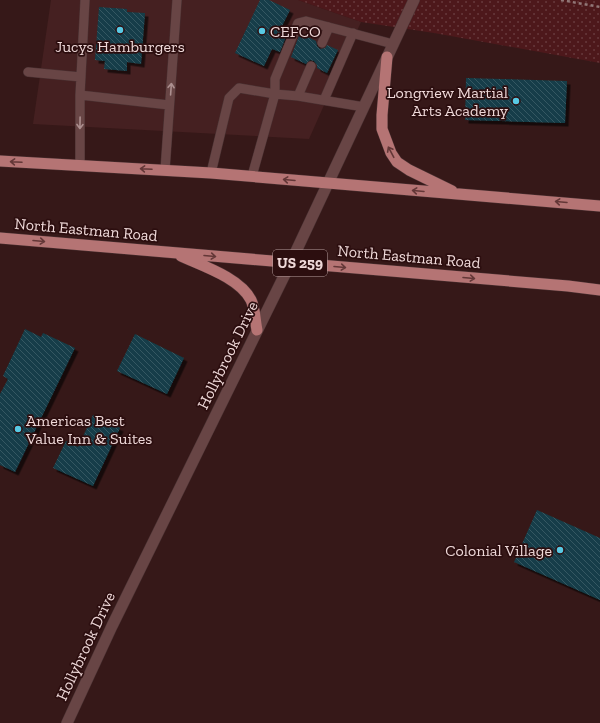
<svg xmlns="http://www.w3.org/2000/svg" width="600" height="723" font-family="'Zilla Slab',serif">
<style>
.built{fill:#452021}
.grass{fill:url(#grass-dots)}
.building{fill:url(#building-back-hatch);filter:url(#shadow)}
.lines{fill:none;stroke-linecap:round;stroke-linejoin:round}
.service-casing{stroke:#4a3233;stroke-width:10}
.tertiary-casing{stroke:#4a3233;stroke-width:12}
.secondary-casing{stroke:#4a3233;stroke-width:12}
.primary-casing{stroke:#4a3233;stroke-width:12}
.path{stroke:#917777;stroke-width:2.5;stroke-dasharray:3 3;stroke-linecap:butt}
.service{stroke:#684545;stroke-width:9}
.tertiary{stroke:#684545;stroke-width:11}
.secondary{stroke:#684545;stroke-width:11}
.primary{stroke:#b57474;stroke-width:11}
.oneway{stroke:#ac8f8f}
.oneway2{stroke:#633737}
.poi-dot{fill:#58c9e3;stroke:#2c0e0f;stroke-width:1.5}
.labels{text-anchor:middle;stroke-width:3.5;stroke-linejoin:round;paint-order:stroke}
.shield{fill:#2c0e0f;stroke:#b49c9c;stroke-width:1}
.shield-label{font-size:15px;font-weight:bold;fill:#efd9d9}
.poi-label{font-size:16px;fill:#efd9d9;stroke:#2c0e0f;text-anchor:start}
.street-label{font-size:16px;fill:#efd9d9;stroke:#2c0e0f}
</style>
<defs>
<pattern id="grass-dots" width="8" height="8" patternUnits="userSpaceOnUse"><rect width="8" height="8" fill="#4d181b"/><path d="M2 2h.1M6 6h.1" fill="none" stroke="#67393c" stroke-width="1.8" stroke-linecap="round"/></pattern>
<pattern id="building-back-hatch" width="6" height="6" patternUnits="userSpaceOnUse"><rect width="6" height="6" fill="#133e48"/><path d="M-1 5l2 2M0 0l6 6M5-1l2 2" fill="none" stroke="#365962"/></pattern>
<filter id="shadow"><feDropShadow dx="3.5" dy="3.5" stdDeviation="0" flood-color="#0009"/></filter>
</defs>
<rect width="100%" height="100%" fill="#361818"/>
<path class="built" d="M51,0H298L361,22L309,139L33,124Z"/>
<path class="grass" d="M298,0H600V63L434,33L361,22Z"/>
<path class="building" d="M260,0H269L290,10L282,26L289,29L280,52L272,49L264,66L235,53Z
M99,7L127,9V12L145,13L141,64L127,62V71L104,69L105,61L95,60Z
M300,33L316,41L317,46L320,49L325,48L327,45L338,50L327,73L317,68V65L314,61L310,60L306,64L291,57Z
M466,78L567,81L565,123L465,120Z
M25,329L41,337L43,333L75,348L15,472L0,465V394L8,379L3,376Z
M135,334L184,358L167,394L117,371Z
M93,415L120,428L93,486L53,468L66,441L78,447Z
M537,510L600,538V600L514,562Z"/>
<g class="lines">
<g class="service-casing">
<path id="service" d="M322,43L329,27
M28,72L81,77
M80,95L169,105
M298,96L311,66
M324,100L353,33
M364,107L298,96L275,94V79L298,23L306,21L393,44
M80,166V95L85,0
M165,170L177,0
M211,173L229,98L239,88L275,94L252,176"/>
</g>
<g class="tertiary-casing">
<path id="tertiary" d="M67,723L112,626L291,262"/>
</g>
<g class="secondary-casing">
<path id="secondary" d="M291,262L414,0"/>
</g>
<g class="primary-casing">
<path id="primary" d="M387,57L382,115V129L391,153L397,162L409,170L452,191
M0,161L211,173L600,206
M0,238L568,286L600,290
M181,256C203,266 240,278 251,300C255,308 255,321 257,330"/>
</g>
<path class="path" d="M561,0L600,7"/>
<use href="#service" class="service"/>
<use href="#tertiary" class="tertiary"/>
<use href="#secondary" class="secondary"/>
<use href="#primary" class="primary"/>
</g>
<defs><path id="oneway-shaft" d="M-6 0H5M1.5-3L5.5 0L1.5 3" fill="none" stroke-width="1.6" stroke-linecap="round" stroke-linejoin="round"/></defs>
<g class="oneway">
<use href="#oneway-shaft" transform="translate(171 89) rotate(-86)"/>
<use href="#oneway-shaft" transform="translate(80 123) rotate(91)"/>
</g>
<g class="oneway2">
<use href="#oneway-shaft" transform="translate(391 152) rotate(-118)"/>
<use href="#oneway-shaft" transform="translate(16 162) rotate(-177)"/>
<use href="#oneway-shaft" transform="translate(146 169) rotate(-177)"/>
<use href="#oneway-shaft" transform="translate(289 180) rotate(-175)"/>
<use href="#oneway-shaft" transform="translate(418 191) rotate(-175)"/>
<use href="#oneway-shaft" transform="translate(561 202) rotate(-175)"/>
<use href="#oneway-shaft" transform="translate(39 241) rotate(5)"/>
<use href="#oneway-shaft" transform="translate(210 256) rotate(5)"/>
<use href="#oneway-shaft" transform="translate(340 267) rotate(5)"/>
<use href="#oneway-shaft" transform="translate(469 278) rotate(5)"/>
</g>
<g class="poi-dot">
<circle cx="120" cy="30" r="4"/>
<circle cx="262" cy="31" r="4"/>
<circle cx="516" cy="101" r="4"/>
<circle cx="18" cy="429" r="4"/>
<circle cx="560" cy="550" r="4"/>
</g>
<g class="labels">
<rect class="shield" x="273" y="250" width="54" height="26" rx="3"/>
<g class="shield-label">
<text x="300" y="268">US 259</text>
</g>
<g class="poi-label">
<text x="270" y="37">CEFCO</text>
<text x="120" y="52" text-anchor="middle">Jucys Hamburgers</text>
<text x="508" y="98" text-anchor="end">Longview Martial<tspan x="508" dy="18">Arts Academy</tspan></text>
<text x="26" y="426">Americas Best<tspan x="26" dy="18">Value Inn &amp; Suites</tspan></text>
<text x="552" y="556" text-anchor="end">Colonial Village</text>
</g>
<g class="street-label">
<text transform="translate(86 229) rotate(5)" y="6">North Eastman Road</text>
<text transform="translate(409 256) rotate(5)" y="6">North Eastman Road</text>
<text transform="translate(227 355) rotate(-64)" y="6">Hollybrook Drive</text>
<text transform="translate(85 646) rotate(-65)" y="6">Hollybrook Drive</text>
</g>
</g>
</svg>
